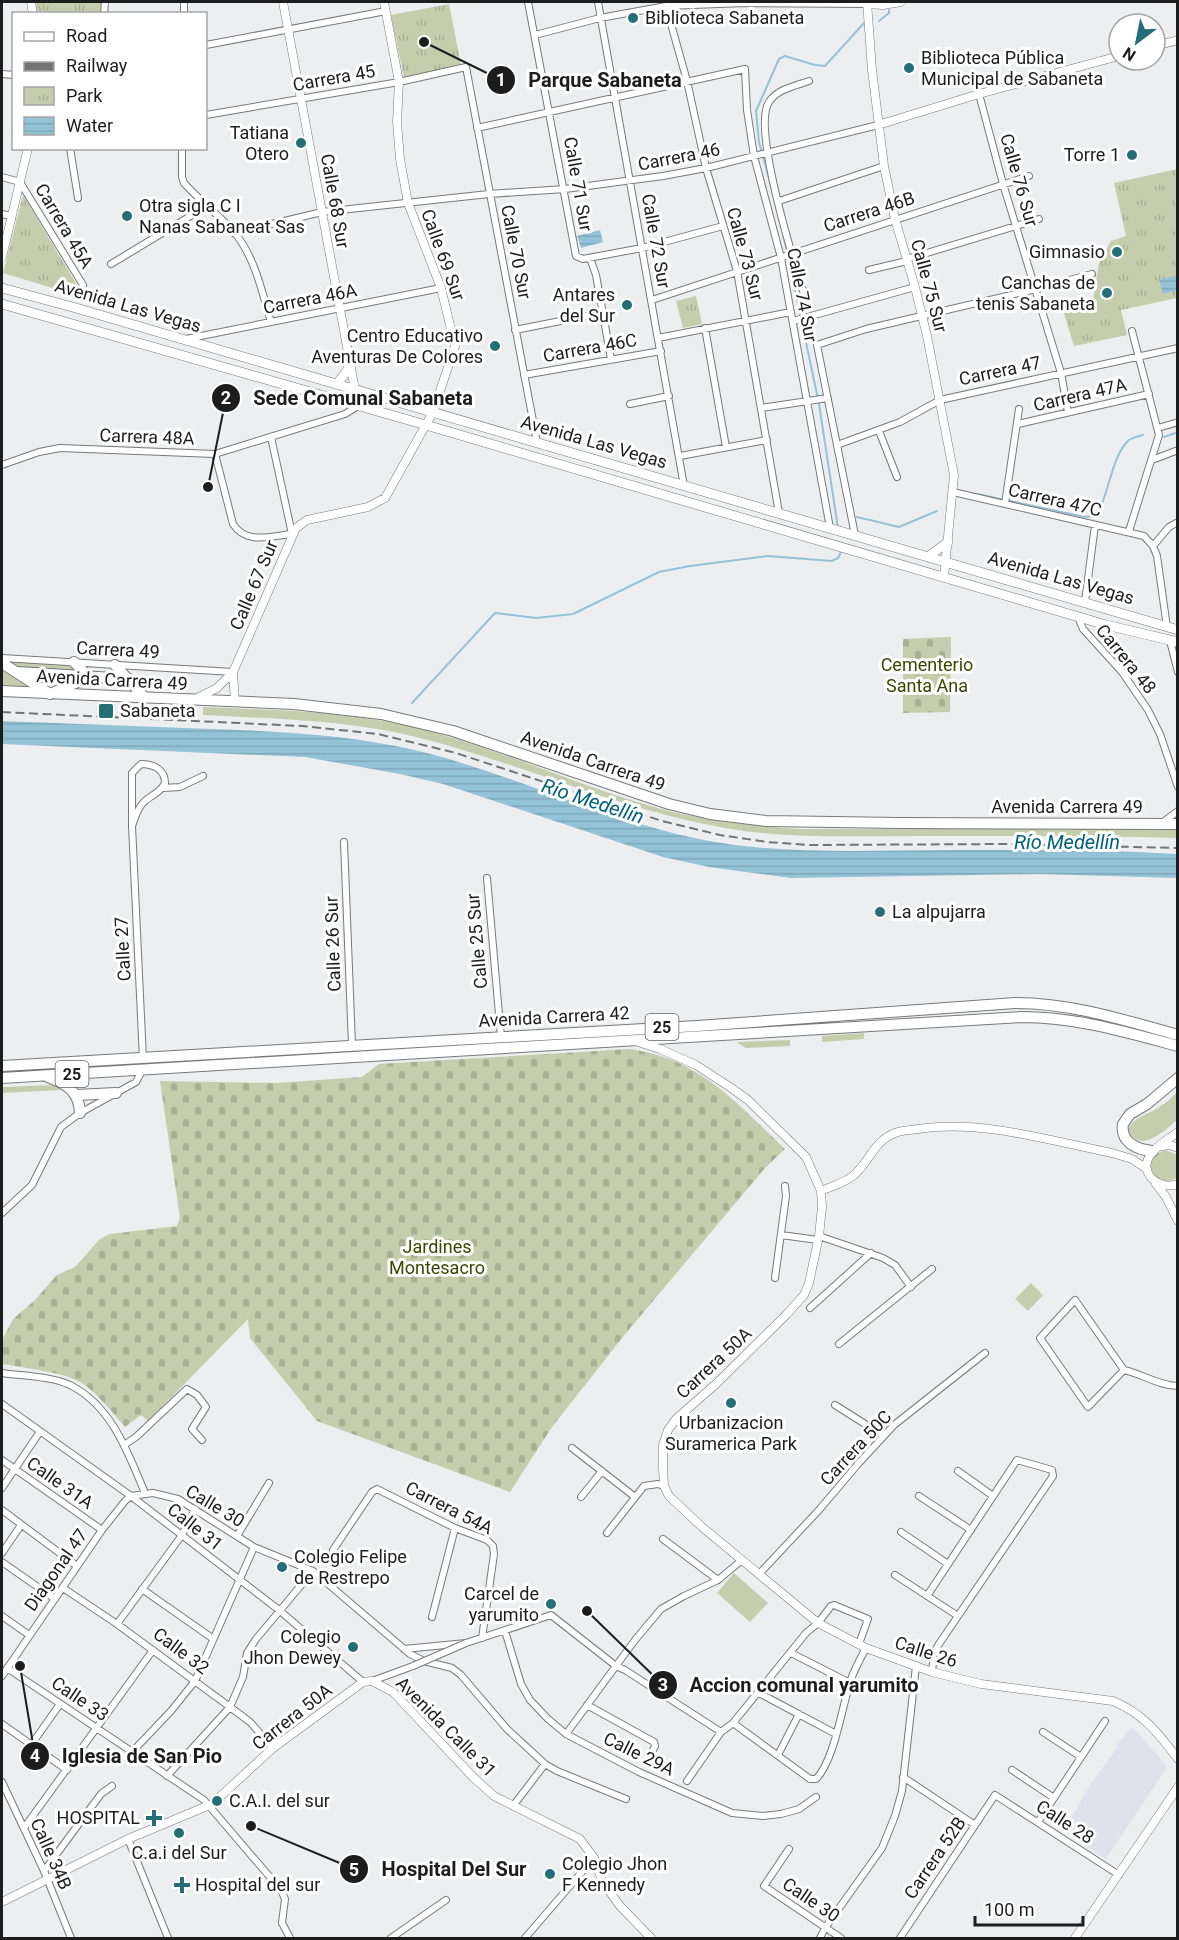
<svg xmlns="http://www.w3.org/2000/svg" width="1179" height="1940" font-family="Roboto,sans-serif">
<style>
.built{fill:#dfe2ea}
.grass{fill:#c4ceac}
.cemetery{fill:url(#cemetery-stones)}
.park{fill:url(#park-tufts)}
.water{fill:url(#water-rules)}
.lines{fill:none;stroke-linecap:round;stroke-linejoin:round}
.stream{stroke:#94c3d7;stroke-width:2}
.minor-casing{stroke:#78797a;stroke-width:8}
.tertiary-casing{stroke:#78797a;stroke-width:9}
.primary-casing{stroke:#78797a;stroke-width:10}
.trunk-casing{stroke:#78797a;stroke-width:12}
.minor{stroke:#fff;stroke-width:6}
.tertiary{stroke:#fff;stroke-width:8}
.primary{stroke:#fff;stroke-width:9}
.trunk{stroke:#fff;stroke-width:10}
.rail{stroke:#747475;stroke-width:2;stroke-dasharray:9 4.5;stroke-linecap:butt}
.minor-bridge-casing{stroke:#78797a;stroke-width:8;stroke-linecap:butt}
.minor-bridge{stroke:#fff;stroke-width:6}
.poi-dot{fill:#246e77;stroke:#fff;stroke-width:2}
.labels{text-anchor:middle;stroke-width:6;stroke-linejoin:round;paint-order:stroke}
.shield{fill:#fff;stroke:#616162;stroke-width:1.5}
.shield-label{font-size:16px;font-weight:bold;fill:#1d1d1e}
.poi-label{font-size:18px;fill:#1d1d1e;stroke:#fff;text-anchor:start}
.street-label{font-size:18px;fill:#1d1d1e;stroke:#fff}
.park-label{font-size:18px;fill:#3a4602;stroke:#fff}
.water-label{font-size:20px;font-style:italic;fill:#01607c;stroke:#fff}
.leader{fill:none;stroke:#1d1d1e;stroke-width:2}
.callout-dot{fill:#1d1d1e;stroke:#fff;stroke-width:2}
.mark-label{font-size:18px;text-anchor:middle;font-weight:bold;fill:#fff}
.callout-label{font-size:20px;text-anchor:middle;font-weight:bold;fill:#1d1d1e;stroke:#fff;stroke-width:6;stroke-linejoin:round;paint-order:stroke}
</style>
<defs>
<pattern id="cemetery-stones" width="16" height="16" patternUnits="userSpaceOnUse" patternTransform="scale(1.5)"><rect width="16" height="16" fill="#c4ceac"/><path d="M2 7V4a2 2 0 0 1 4 0v3zM10 15v-3a2 2 0 0 1 4 0v3z" fill="#a8b094"/></pattern>
<pattern id="park-tufts" width="24" height="20" patternUnits="userSpaceOnUse" patternTransform="scale(1.5)"><rect width="24" height="20" fill="#c4ceac"/><path d="M3 7l-1-3M5 7V3M7 7l1-3M15 17l-1-3M17 17v-4M19 17l1-3" fill="none" stroke="#a8b094"/></pattern>
<pattern id="water-rules" width="6" height="5" patternUnits="userSpaceOnUse" patternTransform="scale(1.5)"><rect width="6" height="5" fill="#94c3d7"/><path d="M0 2.5h6" fill="none" stroke="#7fa7b8"/></pattern>
</defs>
<rect width="100%" height="100%" fill="#edeeef"/>
<path class="built" d="M1134,1728L1167,1767L1106,1859L1064,1831L1090,1785L1117,1748L1116,1746L1130,1729Z"/>
<path class="grass" d="M7,660L67,663L75,671L19,668Z
M2,667L31,687L2,685Z
M203,707C273,710 343,711 412,727C502,748 587,791 677,813C717,822 758,826 799,829H1177V838C1090,836 1002,836 914,836C851,836 787,839 725,828C620,810 523,764 420,738C350,720 275,719 203,715Z
M864,1033V1039L822,1042V1036Z
M790,1040V1046L746,1048L736,1042Z
M53,1085L61,1090L2,1093V1087Z
M1177,1092V1120C1164,1131 1141,1154 1128,1131C1132,1117 1147,1115 1158,1108C1165,1103 1172,1098 1177,1092Z
M1166,1150L1177,1155V1178L1167,1182C1163,1181 1160,1181 1157,1178C1143,1169 1154,1153 1166,1150Z
M1031,1283L1043,1295L1028,1311L1015,1299Z
M734,1573L768,1603L750,1622L717,1593Z"/>
<path class="cemetery" d="M951,637L950,712L903,713V639Z
M630,1049C701,1059 736,1103 785,1149L765,1168L626,1333L552,1427L510,1492L317,1421L250,1338L248,1319L148,1421L141,1415L125,1427C112,1412 99,1395 82,1383C65,1372 23,1368 3,1364L2,1340L13,1319L34,1301L57,1275L75,1267L100,1239L110,1234L177,1226L180,1218L160,1081L277,1083L362,1077L379,1064Z"/>
<path class="park" d="M35,2H102V13H37Z
M449,4L461,65L404,78L391,15Z
M1177,169V298L1121,310L1127,335L1074,346L1062,307L1093,299L1099,263L1111,241L1126,236L1114,183Z
M23,195L77,285L75,295L3,273Z
M696,296L702,324L683,328L676,301Z"/>
<path class="water" d="M600,230L603,242L581,248L577,236Z
M1177,275V290L1163,294L1159,280Z
M2,721C71,724 141,726 211,729C272,731 335,734 396,746C511,769 617,830 735,845C808,854 882,850 956,850C1030,850 1104,850 1177,854V878L1040,874L791,878L709,867L663,857L443,784L400,774L305,757L2,744Z"/>
<g class="lines">
<path class="stream" d="M879,21L889,13V10
M773,193L759,142L756,111L779,59L785,56L815,65L825,66L864,23
M783,233L819,404L838,528
M1164,437L1178,432
M977,494L1085,517L1096,516C1109,496 1111,456 1129,440C1132,438 1139,436 1143,435
M857,517L899,527L937,511
M412,703L495,613L536,618L573,614L659,572L690,566L768,556L832,561L838,558L841,552"/>
<g class="minor-casing">
<path id="minor" d="M184,2V14
M528,2L576,256L583,259L642,248L723,226
M598,2L684,486
M666,6L687,81L706,168L737,271L779,513
M104,14L105,2
M535,35L600,18L666,6L745,3L867,4
M206,45L386,11
M2,74L14,75
M979,94L1003,184L1061,373L1068,412
M206,115L399,82L466,67L537,442
M477,128L745,69L747,110L754,156L781,258L830,528
M70,148L78,198
M182,148V177L184,183C200,201 219,215 234,232C255,257 262,292 271,322
M2,177L20,182L83,285
M779,201L884,166
M2,214L11,216
M234,233L322,212L489,194L565,189L663,176L706,168L878,125
M590,258L596,275L611,359
M907,259L1039,219
M111,264L207,206
M869,270L907,261
M803,291C793,259 752,127 769,102C777,89 795,86 809,81
M652,300L1029,176
M793,321L915,287
M705,328L726,447
M515,330L601,313
M658,338L791,312
M186,339L441,288
M524,375L661,351
M630,404L669,396
M761,408L828,398
M1018,424L1149,394
M1158,428L1178,422
M879,431L897,477
M837,445L900,422L940,400L1178,348
M215,454L233,524C246,545 271,536 292,534L271,437
M680,456L767,440
M1152,460L1178,450
M2,465L39,452L60,448L215,454L345,414L358,406
M953,492L1144,536L1153,546L1157,556L1167,627
M1005,504L1019,409
M1129,531L1159,435L1132,331
M855,535L817,345L866,329L1036,289L1092,274
M1153,546L1169,527L1178,522
M1085,602L1095,525
M1078,617L1083,629L1122,672L1148,710L1160,734L1178,787
M1170,641L1178,672
M2,658L233,672
M141,764C153,764 165,769 165,783C160,794 150,795 143,803C137,809 135,818 132,826V773Z
M163,788L180,787L203,776
M1162,823L1178,811
M132,826L143,1059
M344,842L352,1045
M487,878L501,1037
M2,1213L32,1185L61,1127L80,1113L136,1082L143,1069
M781,1235L818,1240
M819,1236L883,1258L895,1265L911,1287
M775,1278L786,1196L785,1186
M1075,1300L1124,1370L1088,1407L1040,1338Z
M810,1308L871,1253
M839,1344L932,1269
M1124,1370C1142,1374 1160,1386 1178,1386
M2,1373C23,1376 50,1376 70,1385C112,1406 128,1453 145,1493
M2,1404L131,1496L279,1610L363,1682
M835,1405L884,1436
M124,1445L136,1437L187,1389L197,1395L206,1407L192,1429L202,1440
M572,1448L635,1497
M2,1460L102,1530
M958,1471L993,1496
M2,1488L39,1433
M919,1496L971,1530
M581,1497L602,1471
M2,1510L77,1566
M901,1532L948,1564
M607,1533L644,1486L658,1484L664,1486
M237,1536L269,1483
M663,1539L718,1580
M333,1550L372,1492L377,1489L455,1528L487,1540L493,1546L494,1554L482,1638
M2,1553L21,1525
M2,1562L55,1599
M759,1574L819,1510L858,1464L894,1425L985,1353
M895,1575L958,1616
M63,1588L117,1624L230,1707L250,1722L273,1748
M142,1589L212,1638
M927,1596L1017,1460L1052,1470L1053,1476L939,1644L934,1653L932,1672
M2,1616L29,1635
M432,1617L455,1528
M117,1624L182,1535L195,1509
M505,1631L521,1684L530,1700L548,1719L566,1734L639,1772L732,1813L763,1816L781,1814L799,1809L816,1797
M404,1649L466,1643L551,1615L616,1666L625,1670L721,1732L733,1723L806,1633L818,1623L831,1606L834,1605L868,1619L859,1644
M791,1653L850,1683
M7,1668L204,1800L281,1890L285,1899L282,1923L290,1938
M2,1676L102,1530L125,1501L131,1496L153,1493L178,1499L254,1547L313,1571L410,1654L424,1661L452,1668L461,1675L507,1729L545,1764L557,1771L626,1799
M372,1681L413,1666
M759,1693L836,1734
M587,1705L654,1742L655,1746L652,1752
M733,1723L810,1779H816C834,1761 842,1708 850,1682C854,1670 860,1659 866,1648
M2,1724L67,1770
M1043,1732L1081,1757
M566,1734L635,1640L661,1609L684,1596L718,1580L742,1560
M31,1745L60,1704
M132,1752L171,1711L195,1681L254,1547
M778,1755L799,1714
M1012,1770L1054,1798
M167,1776L230,1707L243,1677L247,1653L256,1639L313,1571
M903,1777L975,1825
M687,1781L721,1732
M2,1782L44,1871L71,1938
M513,1806L545,1764
M1038,1822L1105,1721
M24,1828L153,1650
M128,1839L168,1938
M789,1849L764,1886L841,1938
M44,1871L101,1794L112,1786
M391,1938L446,1900
M525,1938L594,1858
M820,1938L825,1928L882,1848L895,1816L902,1791L916,1666
M900,1938L995,1795L1119,1875"/>
</g>
<g class="tertiary-casing">
<path id="tertiary" d="M31,2L33,14
M283,2L358,406
M867,2L872,70L884,166L895,219L915,287L927,336L954,475L944,577
M867,4L883,5L901,2
M1155,46L1178,40
M878,125L979,94L1119,56
M2,257L28,148
M233,673L235,702
M195,699L217,688L233,672L296,528L307,520L368,507L385,498L433,412L455,346L441,288L408,203L400,159L397,122L399,82L384,2
M638,1042L660,1049L696,1065L730,1087L748,1100L806,1157L821,1191L822,1207L819,1236L809,1283L804,1295L786,1315L716,1384L676,1419L668,1430L663,1445V1468L664,1486L669,1496L702,1527L818,1623L866,1648L932,1672L981,1684L1113,1701C1144,1714 1158,1733 1178,1759
M1178,1132C1169,1139 1157,1145 1151,1154C1137,1173 1159,1191 1178,1184
M1162,1146L1170,1145L1178,1148
M1156,1184L1166,1197L1178,1221
M821,1191C832,1186 845,1183 854,1175C870,1161 874,1141 895,1133C902,1130 911,1130 918,1129C980,1119 1051,1141 1112,1153L1132,1159L1147,1169
M2,1902L128,1839L212,1804L273,1748L363,1682L372,1681L393,1692L473,1777L494,1796L580,1839L594,1858L602,1881L620,1906L651,1938
M1075,1938L1178,1787"/>
</g>
<g class="primary-casing">
<path id="primary" d="M2,288L76,308L1178,630
M2,304L426,425L1106,625L1178,642
M337,384L347,371L350,363
M929,556L948,542"/>
</g>
<g class="trunk-casing">
<path id="trunk" d="M2,663L50,694L89,677L74,662
M115,665L145,698
M18,672L129,679
M2,691L294,704L381,714L453,731L669,804L710,814L766,821L899,823L1178,824
M2,1066L697,1026L1015,1003C1071,1003 1124,1020 1178,1035
M48,1077C67,1084 79,1091 80,1113
M2,1078L1022,1017C1076,1017 1126,1032 1178,1046
M76,1095L116,1093
M1153,1151C1137,1150 1120,1142 1123,1124L1130,1114L1147,1104L1178,1078"/>
</g>
<use href="#minor" class="minor"/>
<use href="#tertiary" class="tertiary"/>
<use href="#primary" class="primary"/>
<use href="#trunk" class="trunk"/>
<path class="rail" d="M2,712L302,726L378,734L456,753L662,821L720,835L767,842L809,845L1005,844L1178,848"/>
<g class="minor-bridge-casing">
<path id="minor-bridge" d="M413,1666L466,1643"/>
</g>
<use href="#minor-bridge" class="minor-bridge"/>
</g>
<g class="poi-dot">
<circle cx="633" cy="18" r="6"/>
<circle cx="909" cy="68" r="6"/>
<circle cx="301" cy="143" r="6"/>
<circle cx="1132" cy="155" r="6"/>
<circle cx="127" cy="216" r="6"/>
<circle cx="1117" cy="252" r="6"/>
<circle cx="1107" cy="293" r="6"/>
<circle cx="627" cy="305" r="6"/>
<circle cx="495" cy="346" r="6"/>
<rect x="98" y="703" width="16" height="16" rx="3"/>
<circle cx="880" cy="912" r="6"/>
<circle cx="731" cy="1403" r="6"/>
<circle cx="282" cy="1567" r="6"/>
<circle cx="551" cy="1604" r="6"/>
<circle cx="353" cy="1647" r="6"/>
<circle cx="217" cy="1801" r="6"/>
<path d="M151 1809h6v6h6v6h-6v6h-6v-6h-6v-6h6z"/>
<circle cx="179" cy="1833" r="6"/>
<circle cx="550" cy="1874" r="6"/>
<path d="M179 1876h6v6h6v6h-6v6h-6v-6h-6v-6h6z"/>
</g>
<g class="labels">
<g class="shield">
<rect x="645.5" y="1014" width="33" height="26" rx="4.5"/>
<rect x="55.5" y="1061" width="33" height="26" rx="4.5"/>
</g>
<g class="shield-label">
<text x="662" y="1033">25</text>
<text x="72" y="1080">25</text>
</g>
<g class="poi-label">
<text x="645" y="24">Biblioteca Sabaneta</text>
<text x="921" y="64">Biblioteca Pública<tspan x="921" dy="21">Municipal de Sabaneta</tspan></text>
<text x="289" y="139" text-anchor="end">Tatiana<tspan x="289" dy="21">Otero</tspan></text>
<text x="1120" y="161" text-anchor="end">Torre 1</text>
<text x="139" y="212">Otra sigla C I<tspan x="139" dy="21">Nanas Sabaneat Sas</tspan></text>
<text x="1105" y="258" text-anchor="end">Gimnasio</text>
<text x="1095" y="289" text-anchor="end">Canchas de<tspan x="1095" dy="21">tenis Sabaneta</tspan></text>
<text x="615" y="301" text-anchor="end">Antares<tspan x="615" dy="21">del Sur</tspan></text>
<text x="483" y="342" text-anchor="end">Centro Educativo<tspan x="483" dy="21">Aventuras De Colores</tspan></text>
<text x="120" y="717">Sabaneta</text>
<text x="892" y="918">La alpujarra</text>
<text x="731" y="1429" text-anchor="middle">Urbanizacion<tspan x="731" dy="21">Suramerica Park</tspan></text>
<text x="294" y="1563">Colegio Felipe<tspan x="294" dy="21">de Restrepo</tspan></text>
<text x="539" y="1600" text-anchor="end">Carcel de<tspan x="539" dy="21">yarumito</tspan></text>
<text x="341" y="1643" text-anchor="end">Colegio<tspan x="341" dy="21">Jhon Dewey</tspan></text>
<text x="229" y="1807">C.A.I. del sur</text>
<text x="140" y="1824" text-anchor="end">HOSPITAL</text>
<text x="179" y="1859" text-anchor="middle">C.a.i del Sur</text>
<text x="562" y="1870">Colegio Jhon<tspan x="562" dy="21">F Kennedy</tspan></text>
<text x="195" y="1891">Hospital del sur</text>
</g>
<g class="street-label">
<text transform="translate(334 78) rotate(-10)" y="6">Carrera 45</text>
<text transform="translate(679 157) rotate(-11)" y="6">Carrera 46</text>
<text transform="translate(1019 180) rotate(74)" y="6">Calle 76 Sur</text>
<text transform="translate(578 184) rotate(80)" y="6">Calle 71 Sur</text>
<text transform="translate(335 201) rotate(80)" y="6">Calle 68 Sur</text>
<text transform="translate(869 212) rotate(-18)" y="6">Carrera 46B</text>
<text transform="translate(64 226) rotate(59)" y="6">Carrera 45A</text>
<text transform="translate(656 241) rotate(80)" y="6">Calle 72 Sur</text>
<text transform="translate(516 252) rotate(79)" y="6">Calle 70 Sur</text>
<text transform="translate(745 254) rotate(75)" y="6">Calle 73 Sur</text>
<text transform="translate(443 255) rotate(70)" y="6">Calle 69 Sur</text>
<text transform="translate(929 286) rotate(75)" y="6">Calle 75 Sur</text>
<text transform="translate(802 295) rotate(79)" y="6">Calle 74 Sur</text>
<text transform="translate(310 299) rotate(-11)" y="6">Carrera 46A</text>
<text transform="translate(128 306) rotate(16)" y="6">Avenida Las Vegas</text>
<text transform="translate(590 348) rotate(-10)" y="6">Carrera 46C</text>
<text transform="translate(1000 371) rotate(-12)" y="6">Carrera 47</text>
<text transform="translate(1080 395) rotate(-13)" y="6">Carrera 47A</text>
<text transform="translate(147 437) rotate(2)" y="6">Carrera 48A</text>
<text transform="translate(594 442) rotate(16)" y="6">Avenida Las Vegas</text>
<text transform="translate(1055 500) rotate(13)" y="6">Carrera 47C</text>
<text transform="translate(1061 578) rotate(16)" y="6">Avenida Las Vegas</text>
<text transform="translate(254 585) rotate(-67)" y="6">Calle 67 Sur</text>
<text transform="translate(118 650) rotate(3)" y="6">Carrera 49</text>
<text transform="translate(1126 659) rotate(51)" y="6">Carrera 48</text>
<text transform="translate(112 680) rotate(3)" y="6">Avenida Carrera 49</text>
<text transform="translate(593 761) rotate(19)" y="6">Avenida Carrera 49</text>
<text x="1067" y="813">Avenida Carrera 49</text>
<text transform="translate(477 941) rotate(-95)" y="6">Calle 25 Sur</text>
<text transform="translate(333 944) rotate(-92)" y="6">Calle 26 Sur</text>
<text transform="translate(123 949) rotate(-93)" y="6">Calle 27</text>
<text transform="translate(554 1017) rotate(-3)" y="6">Avenida Carrera 42</text>
<text transform="translate(714 1363) rotate(-43)" y="6">Carrera 50A</text>
<text transform="translate(856 1448) rotate(-47)" y="6">Carrera 50C</text>
<text transform="translate(60 1483) rotate(35)" y="6">Calle 31A</text>
<text transform="translate(215 1506) rotate(31)" y="6">Calle 30</text>
<text transform="translate(449 1508) rotate(27)" y="6">Carrera 54A</text>
<text transform="translate(195 1527) rotate(38)" y="6">Calle 31</text>
<text transform="translate(56 1570) rotate(-55)" y="6">Diagonal 47</text>
<text transform="translate(181 1651) rotate(37)" y="6">Calle 32</text>
<text transform="translate(926 1652) rotate(18)" y="6">Calle 26</text>
<text transform="translate(80 1699) rotate(34)" y="6">Calle 33</text>
<text transform="translate(292 1717) rotate(-38)" y="6">Carrera 50A</text>
<text transform="translate(446 1727) rotate(45)" y="6">Avenida Calle 31</text>
<text transform="translate(639 1754) rotate(26)" y="6">Calle 29A</text>
<text transform="translate(1065 1822) rotate(33)" y="6">Calle 28</text>
<text transform="translate(51 1854) rotate(66)" y="6">Calle 34B</text>
<text transform="translate(935 1858) rotate(-56)" y="6">Carrera 52B</text>
<text transform="translate(811 1900) rotate(34)" y="6">Calle 30</text>
</g>
<g class="park-label">
<text x="927" y="671">Cementerio<tspan x="927" dy="21">Santa Ana</tspan></text>
<text x="437" y="1253">Jardines<tspan x="437" dy="21">Montesacro</tspan></text>
</g>
<g class="water-label">
<text transform="translate(593 801) rotate(18)" y="7">Río Medellín</text>
<text x="1067" y="849">Río Medellín</text>
</g>
</g>
<path class="leader" d="M424 42L501 80M208 487L226 398M587 1611L663 1685M20 1666L35 1756M251 1826L354 1869"/>
<g class="callout-dot">
<circle cx="424" cy="42" r="6"/>
<circle cx="208" cy="487" r="6"/>
<circle cx="587" cy="1611" r="6"/>
<circle cx="20" cy="1666" r="6"/>
<circle cx="251" cy="1826" r="6"/>
<circle cx="501" cy="80" r="15"/>
<circle cx="226" cy="398" r="15"/>
<circle cx="663" cy="1685" r="15"/>
<circle cx="35" cy="1756" r="15"/>
<circle cx="354" cy="1869" r="15"/>
</g>
<g class="mark-label">
<text x="501" y="86">1</text>
<text x="226" y="404">2</text>
<text x="663" y="1691">3</text>
<text x="35" y="1762">4</text>
<text x="354" y="1876">5</text>
</g>
<g class="callout-label">
<text x="605" y="87">Parque Sabaneta</text>
<text x="363" y="405">Sede Comunal Sabaneta</text>
<text x="804" y="1692">Accion comunal yarumito</text>
<text x="142" y="1763">Iglesia de San Pio</text>
<text x="454" y="1876">Hospital Del Sur</text>
</g>
<rect width="1179" height="1940" fill="none" stroke="#1d1d1e" stroke-width="6"/>
<rect x="12" y="12" width="195" height="138" fill="#ffffff" stroke="#a5a5a5" stroke-width="1.5"/>
<rect x="24" y="32" width="30" height="9" fill="#ffffff" stroke="#a5a5a5" stroke-width="1.5"/>
<text x="66" y="42" font-size="18" fill="#1d1d1e">Road</text>
<rect x="24" y="62" width="30" height="9" fill="#747475" stroke="#a5a5a5" stroke-width="1.5"/>
<text x="66" y="72" font-size="18" fill="#1d1d1e">Railway</text>
<rect x="24" y="87" width="30" height="18" fill="url(#park-tufts)" stroke="#a5a5a5" stroke-width="1.5"/>
<text x="66" y="102" font-size="18" fill="#1d1d1e">Park</text>
<rect x="24" y="117" width="30" height="18" fill="url(#water-rules)" stroke="#a5a5a5" stroke-width="1.5"/>
<text x="66" y="132" font-size="18" fill="#1d1d1e">Water</text>
<g transform="translate(1137 42) rotate(212)"><circle r="28" fill="#ffffff" stroke="#a5a5a5" stroke-width="1.5"/>
<path d="M0-4.5L10 22L0 15L-10 22Z" fill="#246e77"/>
<text y="-9" font-size="16" font-weight="bold" text-anchor="middle" fill="#1d1d1e">N</text>
</g>
<path d="M975 1916v9h108v-9" fill="none" stroke="#1d1d1e" stroke-width="3"/>
<text x="984" y="1916" font-size="18" fill="#1d1d1e" stroke="#ffffff" stroke-width="4.5" paint-order="stroke">100 m</text>
</svg>
